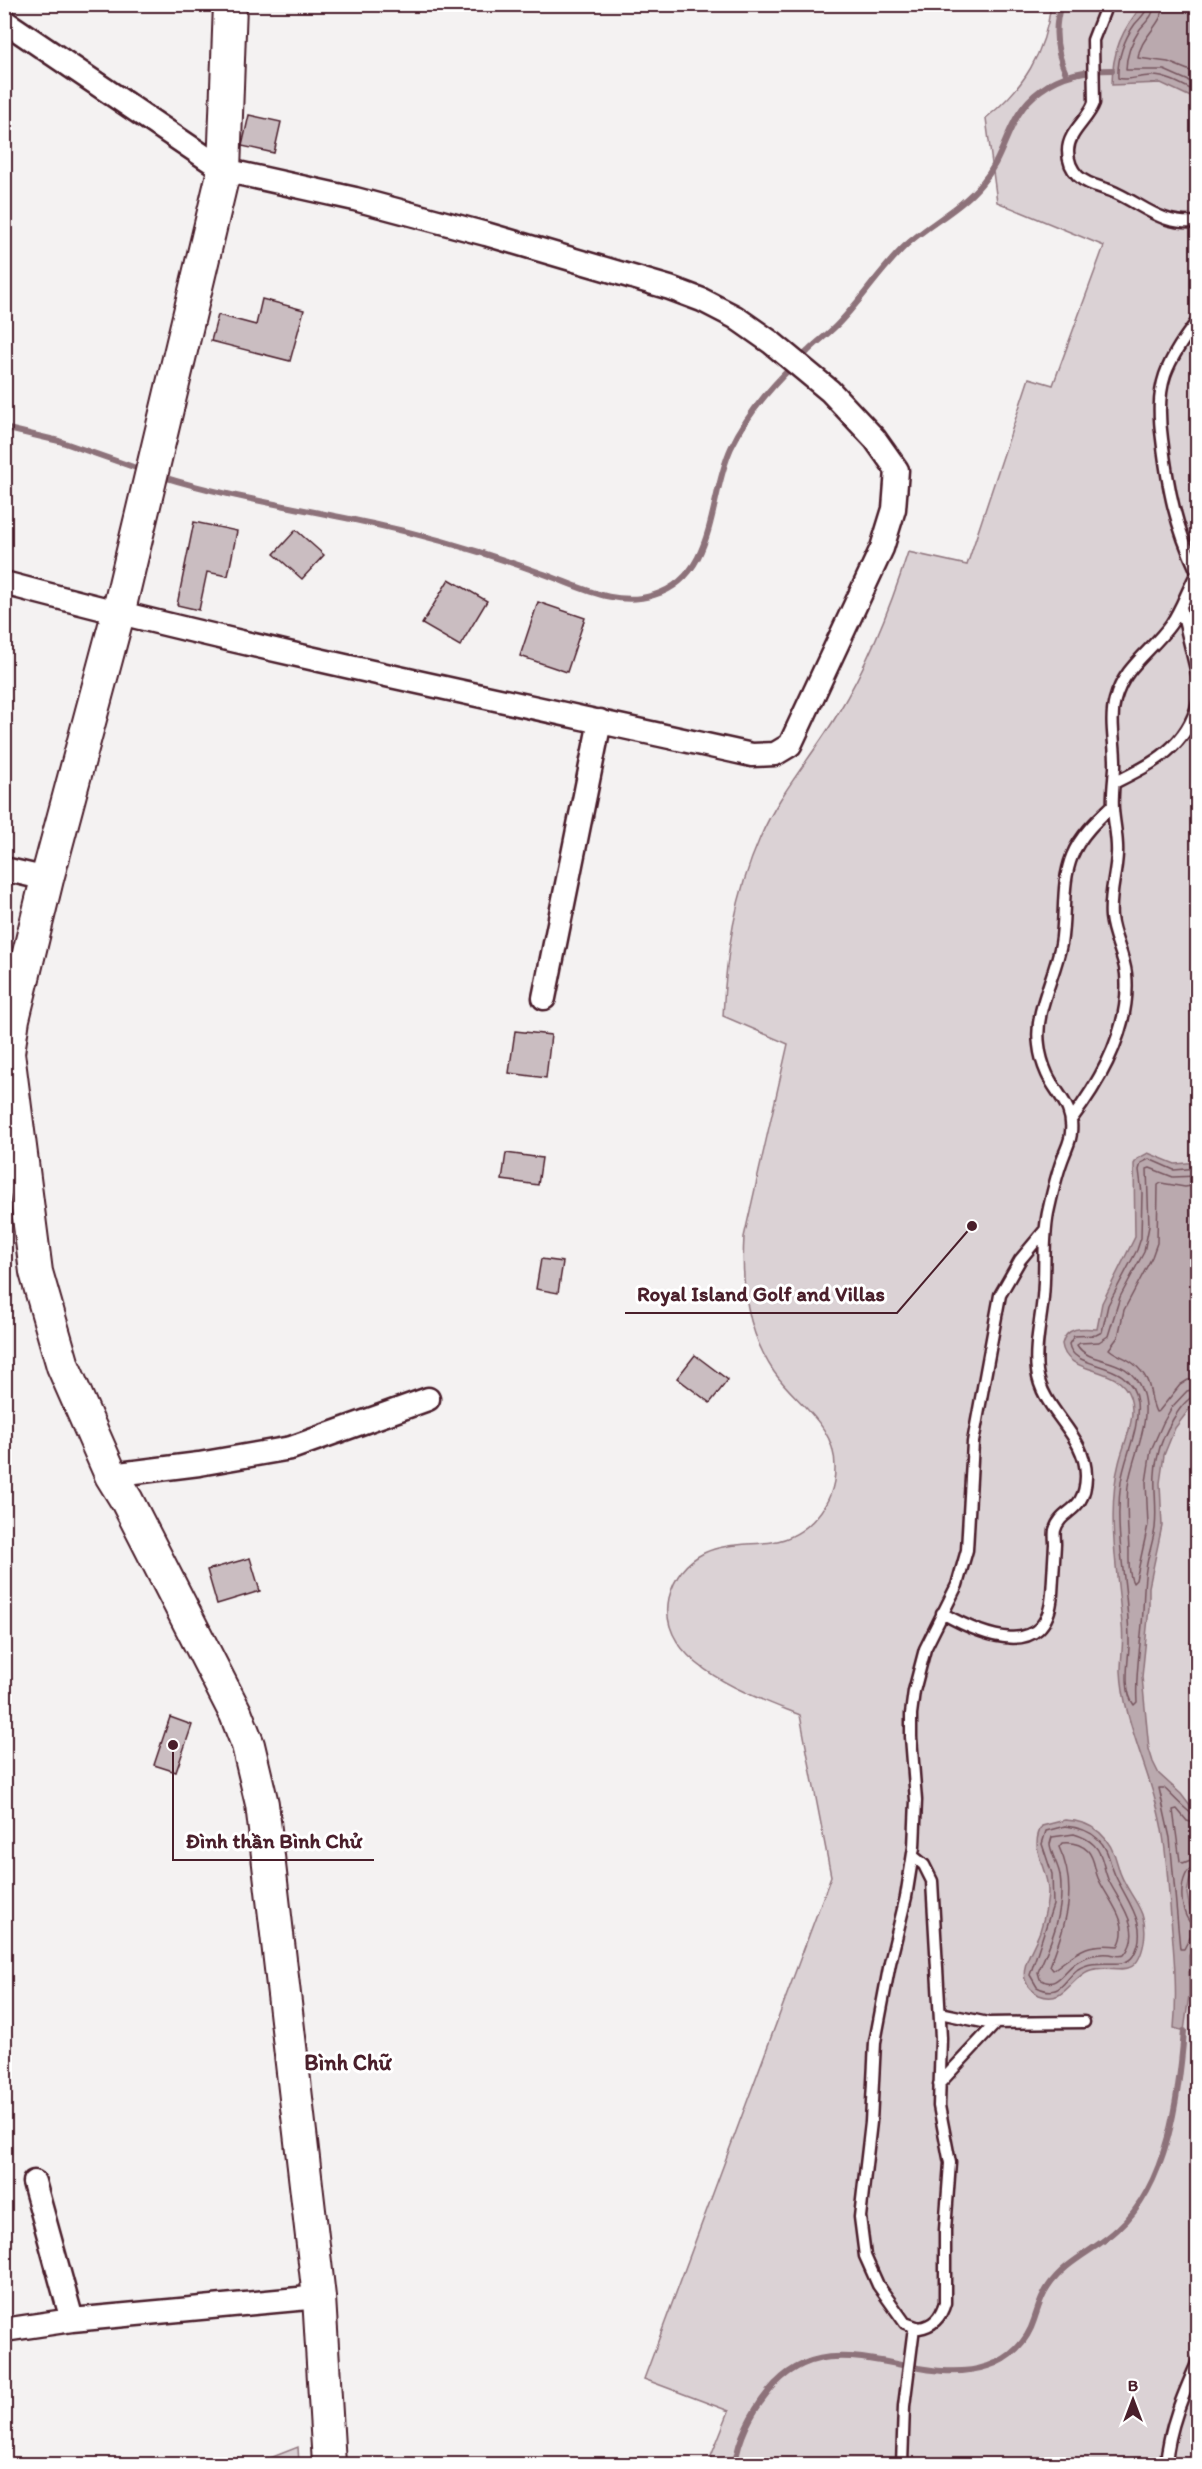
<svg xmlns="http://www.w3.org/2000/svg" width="1202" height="2469" font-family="Itim,sans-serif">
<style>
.green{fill:#dbd2d5;stroke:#927880;stroke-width:1.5}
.water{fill:#baa9ae;stroke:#8d727a;stroke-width:1.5}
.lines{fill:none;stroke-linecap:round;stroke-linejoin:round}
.shore{stroke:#77565f;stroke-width:1.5}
.stream{stroke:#8d727a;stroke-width:6}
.building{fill:#cabdc1;stroke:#4a1f2b;stroke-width:1.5}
.lane-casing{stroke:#4a1f2b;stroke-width:15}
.street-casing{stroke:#4a1f2b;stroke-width:27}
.secondary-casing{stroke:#4a1f2b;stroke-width:36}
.lane{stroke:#fff;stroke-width:10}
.street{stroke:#fff;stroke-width:22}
.secondary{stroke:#fff;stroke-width:32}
.labels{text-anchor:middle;stroke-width:6;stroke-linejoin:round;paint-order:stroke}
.quarter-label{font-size:22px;font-weight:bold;fill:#4a1f2b;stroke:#fff}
.leader{fill:none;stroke:#4a1f2b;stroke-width:2}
.callout-dot{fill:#4a1f2b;stroke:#fff;stroke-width:2}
.callout-label{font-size:21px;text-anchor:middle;font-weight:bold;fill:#4a1f2b;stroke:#fff;stroke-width:6;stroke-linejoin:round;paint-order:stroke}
</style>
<rect width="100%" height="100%" fill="#f4f2f2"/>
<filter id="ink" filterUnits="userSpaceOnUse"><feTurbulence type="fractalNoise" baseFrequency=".0167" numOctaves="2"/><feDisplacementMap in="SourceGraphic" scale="12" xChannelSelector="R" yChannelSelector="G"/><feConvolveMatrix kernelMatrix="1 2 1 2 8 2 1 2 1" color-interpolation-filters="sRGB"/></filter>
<g filter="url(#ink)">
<path class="green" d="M1051,5H1197V2464H708L729,2411L644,2379L831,1876L800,1715C753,1696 655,1664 669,1598C674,1578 686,1562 704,1553C724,1543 750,1545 772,1542C807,1537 835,1504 835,1469C836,1424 797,1405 774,1372C747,1332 741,1284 744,1237L788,1044L723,1016C726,954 735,895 760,838C779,793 812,757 837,715C868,664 890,609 908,552L967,565L1029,378L1053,385L1104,246L997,202L986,118C1024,88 1045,53 1051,5Z
M298,2447L299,2464H255Z"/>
<path class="water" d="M1143,5H1197V100L1161,83L1112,85C1112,52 1122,29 1143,5Z
M1148,1153L1175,1164L1198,1162L1197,1399L1175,1428L1164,1455L1160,1483L1162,1526L1149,1587V1608L1142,1677L1149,1749L1153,1762L1159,1774L1181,1794L1197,1815V1868L1190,1879L1187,1893L1190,1910L1197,1925V1937L1189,1956V1995L1184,2031L1174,2028C1178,1986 1173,1946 1170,1905C1167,1874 1166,1842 1158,1811C1147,1765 1123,1718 1121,1671C1121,1656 1124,1641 1122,1625C1118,1575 1106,1513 1119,1463C1124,1442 1137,1418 1130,1397C1119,1363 1066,1377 1062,1344C1066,1326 1083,1328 1097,1329L1102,1303L1135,1237L1134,1164L1137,1159Z
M1065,1820C1094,1821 1111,1838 1118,1866C1124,1894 1150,1906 1144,1942C1136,1986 1113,1960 1088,1971C1070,1979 1064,2005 1039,1995C1034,1992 1028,1988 1026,1982C1019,1967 1035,1946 1040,1931C1044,1918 1048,1905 1048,1891C1048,1868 1028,1848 1042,1826Z"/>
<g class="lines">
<path class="shore" d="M1148,4C1147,13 1140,18 1135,24C1124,39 1117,59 1118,78C1129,82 1140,75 1152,76C1168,76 1184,86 1198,93
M1155,4C1154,15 1147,21 1140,29C1132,41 1126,56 1126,70H1164L1198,85
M1164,4C1163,25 1140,37 1138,58L1168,62L1198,74
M1198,1168L1174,1170L1149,1159L1141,1163L1139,1170L1142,1193L1141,1238L1137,1250L1108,1305L1102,1332L1096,1335L1074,1336L1069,1344C1073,1373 1131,1356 1137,1402C1140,1429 1125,1456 1121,1482C1113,1537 1130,1592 1129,1647C1128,1664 1123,1691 1134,1705L1137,1702C1135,1675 1140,1650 1142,1624C1144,1605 1143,1587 1146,1569C1148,1555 1153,1542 1155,1528C1158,1503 1151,1479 1158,1455C1161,1439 1181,1397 1198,1395
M1198,1176L1173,1177L1150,1168L1147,1169L1149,1226L1144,1252L1120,1297L1108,1336L1099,1342L1080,1343L1077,1345C1090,1367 1128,1353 1142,1391C1153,1422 1132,1455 1128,1486C1126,1507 1128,1530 1129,1551C1129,1561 1128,1574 1133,1583L1136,1580L1148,1525L1146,1482L1151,1450L1163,1423L1172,1407L1187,1391L1198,1388
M1198,1185L1185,1187L1161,1183L1158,1185L1157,1243L1152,1257L1124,1310L1118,1337L1109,1349C1115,1355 1126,1357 1134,1364C1155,1382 1147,1393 1156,1412L1159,1411L1180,1385L1188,1380L1198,1379
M1198,1817C1190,1816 1171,1794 1164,1788H1159L1170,1838L1180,1949H1184L1190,1937L1198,1934
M1198,1824L1187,1821L1177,1809L1173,1810L1180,1861L1183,1863L1198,1857
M1065,1826C1078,1827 1089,1830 1098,1839C1109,1849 1109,1862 1115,1875C1126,1900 1151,1927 1133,1956C1123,1971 1098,1956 1078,1969C1063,1980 1061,1999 1037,1987L1030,1975L1053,1905L1052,1874L1042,1844L1046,1831Z
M1074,1834C1081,1836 1088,1839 1094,1845C1103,1854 1103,1867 1108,1879C1118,1901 1145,1930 1124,1955C1118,1957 1116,1955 1110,1954C1099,1953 1087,1956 1078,1961C1064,1969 1057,1991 1040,1979L1038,1972C1052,1941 1065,1910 1060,1875C1058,1864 1051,1854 1050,1844L1052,1837Z
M1062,1843C1072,1842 1081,1844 1088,1851C1095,1859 1094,1869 1098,1878C1107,1899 1132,1922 1118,1946C1084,1942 1078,1952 1053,1970L1050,1966C1065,1925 1079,1890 1059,1847Z
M1198,1865C1175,1867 1178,1925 1198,1927"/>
<path class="stream" d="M1061,4C1053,29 1056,53 1067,76
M4,428L59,441L142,470
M160,476C230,498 302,508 373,524C430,536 486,553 541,573C577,585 614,608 654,595C717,576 708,498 731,448C749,410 778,379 808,351C817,342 827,335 836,326C861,301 879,271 905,246C929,224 961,209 982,183C1008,153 1006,115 1041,90C1062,74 1086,70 1112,70
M735,2464C739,2437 752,2412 769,2391C830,2316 914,2391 988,2366C1010,2359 1027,2342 1034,2320C1038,2308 1041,2297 1048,2287C1066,2260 1096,2250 1118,2229C1168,2184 1179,2095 1184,2031"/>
</g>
<path class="building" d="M249,115L281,122L274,153L242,146Z
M262,299L304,310L290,361L211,341L218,315L256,325Z
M194,522L237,531L228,576L207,572L199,610L177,605Z
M296,530L324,555L302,579L274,554Z
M449,579L487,601L460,646L422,624Z
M538,602L585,618L567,672L520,656Z
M515,1031L551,1035L546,1078L509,1073Z
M506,1153L542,1158L538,1185L502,1180Z
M541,1259L563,1262L558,1293L536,1289Z
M695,1355L728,1380L710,1403L677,1378Z
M250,1558L260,1591L217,1604L207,1570Z
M170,1717L192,1725L176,1772L154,1765Z"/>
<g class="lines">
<g class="lane-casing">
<path id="lane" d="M1107,4L1093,40L1094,103C1088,120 1068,132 1068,151C1068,160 1071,169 1078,176C1088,186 1104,187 1116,193C1146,207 1161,225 1198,222
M1197,572C1175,525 1168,489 1162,439C1159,417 1158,396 1165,375C1172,355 1185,337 1198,320
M1181,607L1198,678
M1114,783C1152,764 1187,747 1198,702
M1071,1120C1102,1079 1131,1027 1126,974C1124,954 1113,937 1111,917C1109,895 1116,876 1117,854C1118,839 1114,824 1113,809C1112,795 1114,781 1115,768C1116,745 1109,722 1115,700C1124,666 1152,651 1171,624C1182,608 1188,588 1198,571
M942,1613C981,1635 1047,1663 1052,1594C1053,1578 1054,1561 1055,1544C1055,1539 1054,1534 1055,1530C1061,1508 1085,1514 1086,1477C1087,1434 1042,1412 1037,1371C1034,1347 1041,1321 1043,1297C1046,1267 1042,1237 1049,1208C1053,1190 1057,1172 1064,1155C1067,1147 1071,1140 1071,1132C1074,1106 1056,1094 1047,1074C1043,1065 1040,1055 1039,1045C1034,1011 1055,977 1061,944C1066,915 1061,883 1072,856C1080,836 1097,820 1112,806
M913,1856L924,1865L932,1881L941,2038L939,2106L950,2163L945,2230V2303C941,2317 934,2326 919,2328L905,2323L878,2285L865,2256L860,2217L871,2122L875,2042L890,1963L906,1897L914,1847L916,1800L911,1737V1714L914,1691L925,1649L957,1585L967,1550L973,1442L1000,1295L1020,1260L1045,1230
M940,2013L988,2023L1084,2022
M939,2084L996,2023
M902,2464L904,2406L914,2327
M1166,2464C1169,2427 1183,2395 1198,2361"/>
</g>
<g class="street-casing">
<path id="street" d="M4,21L224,170L355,199L486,234L670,288L702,300L735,317L772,343L830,391L875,439L897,470L894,509L882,548L790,745L775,754L752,755C503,700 251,649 4,583
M4,869L47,879
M544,998L600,721
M111,1475L199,1464L291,1448L428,1399
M34,2182L72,2320
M4,2330L72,2320L319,2297"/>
</g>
<g class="secondary-casing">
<path id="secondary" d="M230,4L224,170L118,614L47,879L13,1019L8,1053L36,1272L63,1366L111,1475L127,1501L236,1714L248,1745L262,1804L319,2297L329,2464"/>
</g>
<use href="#lane" class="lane"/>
<use href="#street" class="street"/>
<use href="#secondary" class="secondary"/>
</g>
</g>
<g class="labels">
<g class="quarter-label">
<text x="348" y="2070">Bình Chữ</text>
</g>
</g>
<path class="leader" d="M972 1226L897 1313H625M173 1745L173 1860H374"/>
<g class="callout-dot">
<circle cx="972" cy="1226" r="6"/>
<circle cx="173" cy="1745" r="6"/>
</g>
<g class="callout-label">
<text x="761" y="1301">Royal Island Golf and Villas</text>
<text x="274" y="1848">Đình thần Bình Chử</text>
</g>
<rect width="1202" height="2469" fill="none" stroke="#fff" stroke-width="24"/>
<rect x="12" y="12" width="1178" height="2445" fill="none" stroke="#4a1f2b" stroke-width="2" filter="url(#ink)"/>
<g transform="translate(1133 2400)" stroke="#ffffff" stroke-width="4.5" paint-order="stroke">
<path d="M0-4.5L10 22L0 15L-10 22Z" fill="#4a1f2b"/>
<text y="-9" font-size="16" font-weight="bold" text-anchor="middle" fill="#4a1f2b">B</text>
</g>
</svg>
